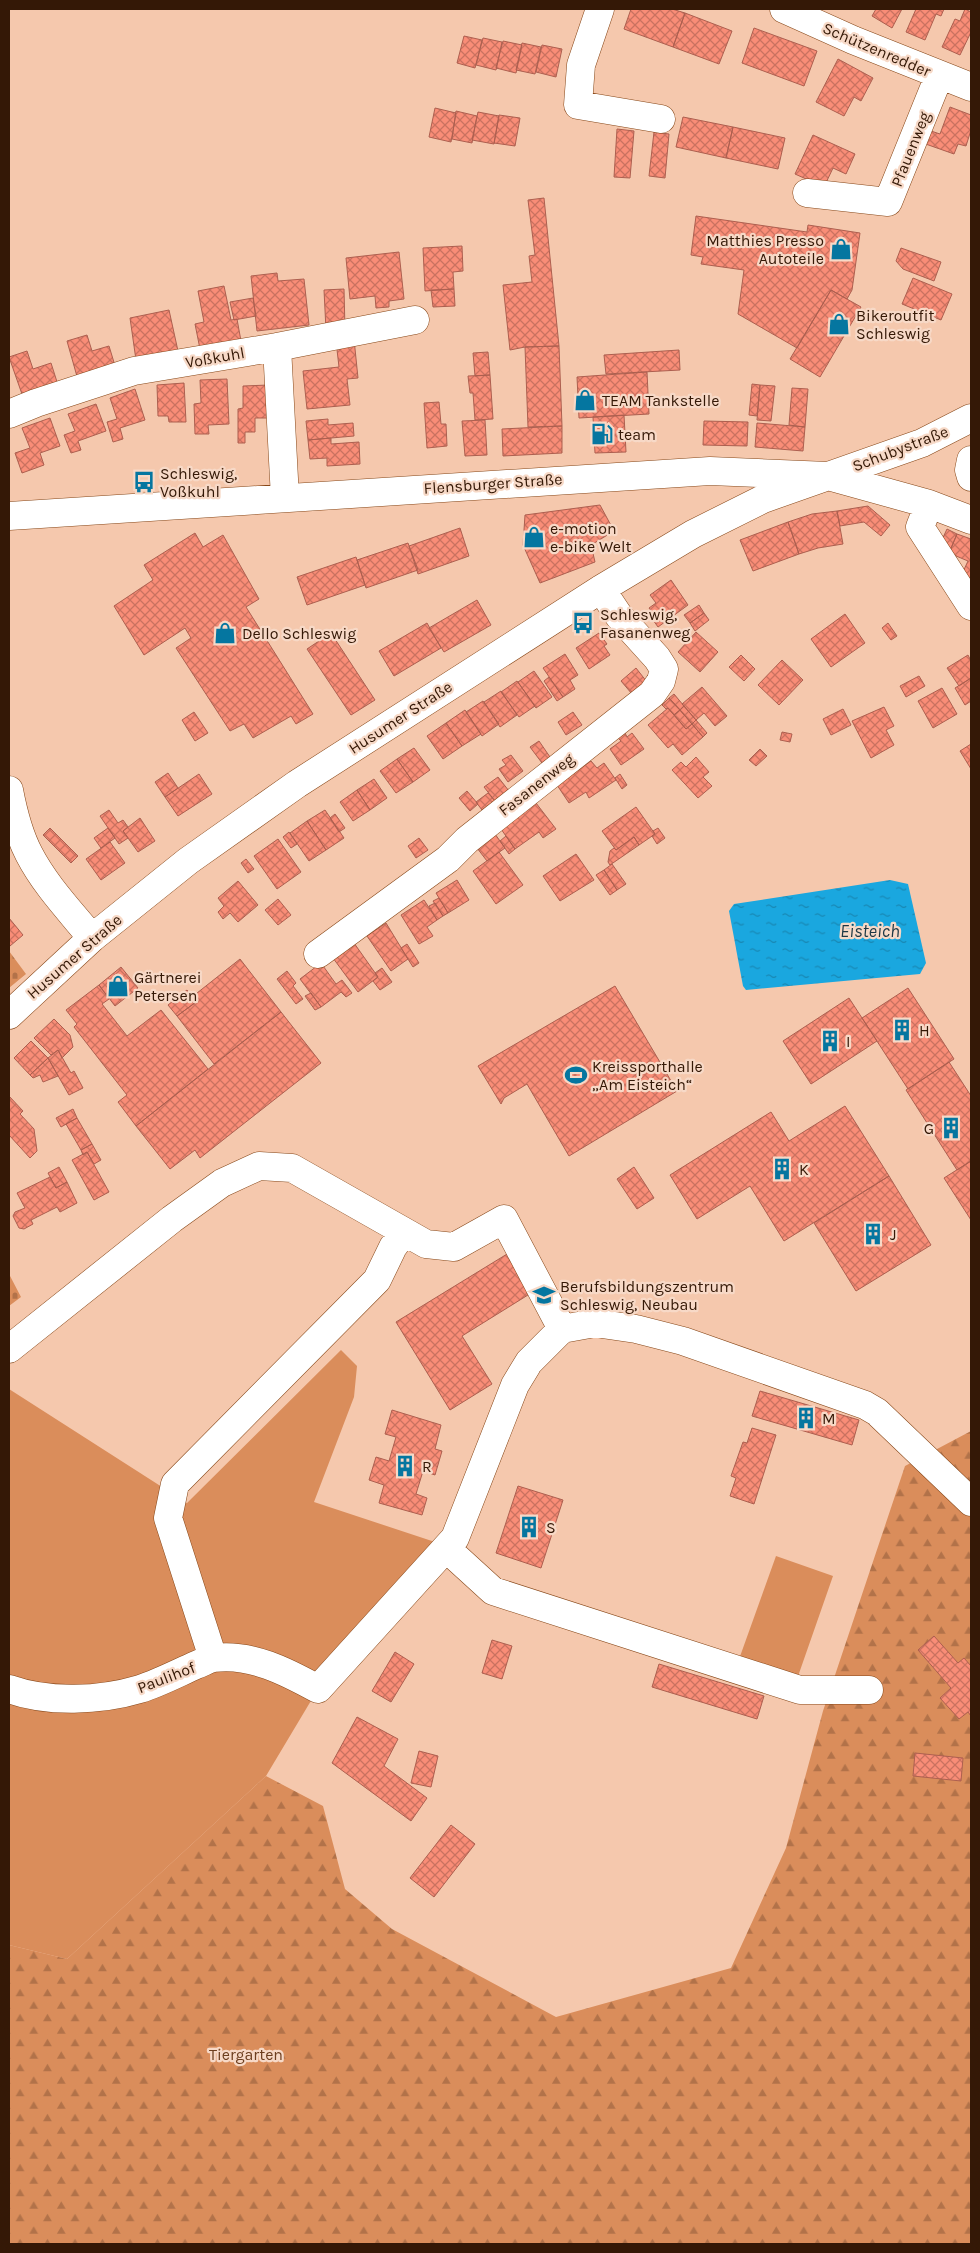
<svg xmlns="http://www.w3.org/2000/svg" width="980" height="2253" font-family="Karla,sans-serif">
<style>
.grass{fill:#da8d5b}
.forest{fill:url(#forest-firs)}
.cemetery{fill:url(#cemetery-stones)}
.water{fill:url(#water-ripples)}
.building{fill:url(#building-cross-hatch);stroke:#ad5f4f}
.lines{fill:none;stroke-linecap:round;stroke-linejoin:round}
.minor-casing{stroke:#874718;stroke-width:29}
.minor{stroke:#fff;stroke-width:28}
.labels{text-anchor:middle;stroke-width:4.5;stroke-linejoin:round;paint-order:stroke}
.street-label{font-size:16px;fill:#341806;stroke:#f7d9c7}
.poi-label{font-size:16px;fill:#341806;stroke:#f7d9c7;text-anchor:start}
.park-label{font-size:16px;fill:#6d3e1e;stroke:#f7d9c7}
.water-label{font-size:18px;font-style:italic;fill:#1e3845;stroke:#f7d9c7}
</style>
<defs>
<pattern id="forest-firs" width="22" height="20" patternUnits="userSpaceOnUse" patternTransform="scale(1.25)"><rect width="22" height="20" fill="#da8d5b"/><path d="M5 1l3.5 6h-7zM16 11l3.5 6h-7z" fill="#b27249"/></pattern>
<pattern id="cemetery-stones" width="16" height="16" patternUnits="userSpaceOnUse" patternTransform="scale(1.25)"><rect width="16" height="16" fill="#da8d5b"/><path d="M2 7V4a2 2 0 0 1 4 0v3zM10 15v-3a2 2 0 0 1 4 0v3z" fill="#b27249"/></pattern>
<pattern id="water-ripples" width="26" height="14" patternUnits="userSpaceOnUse" patternTransform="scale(1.25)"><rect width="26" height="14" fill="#1aa7df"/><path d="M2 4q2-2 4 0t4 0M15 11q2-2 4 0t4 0" fill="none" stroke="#1887b3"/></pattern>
<pattern id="building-cross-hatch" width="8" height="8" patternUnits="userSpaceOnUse" patternTransform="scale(1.25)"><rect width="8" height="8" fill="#f98d77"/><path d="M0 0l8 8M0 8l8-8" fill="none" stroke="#ca7260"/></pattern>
</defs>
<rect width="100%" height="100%" fill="#f5c8ad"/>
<path class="grass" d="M341,1350L357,1366L354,1397L314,1502L438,1543L318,1689L266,1776L67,1959L9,1945V1389L187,1503Z
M776,1556L833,1576L796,1682L738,1662Z"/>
<path class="forest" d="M971,1431V2244H9V1945L67,1959L266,1776L323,1806L345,1889L392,1929L556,2017L731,1968L786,1848L823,1711L905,1466Z"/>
<path class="cemetery" d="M9,951L26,974L9,988Z
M9,1274L21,1297L9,1306Z"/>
<path class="water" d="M890,880L908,884L926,963L920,974L746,990L743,986L729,911L734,904Z"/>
<path class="building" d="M631,9H672L685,13L673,47L624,29Z
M876,9H902L892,28L872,16Z
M916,9H944L941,16L936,14L925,40L906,32Z
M965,9L971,12V32L960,55L942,47L955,19L960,21Z
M685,13L732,31L719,64L673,47Z
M754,28L817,51L804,86L742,63Z
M464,36L482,40L475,68L457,63Z
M483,38L502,42L496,70L476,65Z
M503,41L522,45L516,73L496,68Z
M522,43L541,47L535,74L516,70Z
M542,45L562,49L556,77L536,72Z
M838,59L873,78L861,101L854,97L844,116L816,102Z
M950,107L971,115V130L966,146L958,144L954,154L920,142L925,129L940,134Z
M435,108L456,113L451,142L429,137Z
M456,111L477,116L472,143L452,139Z
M478,112L499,116L494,144L472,140Z
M499,115L520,118L515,146L494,143Z
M683,117L733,127L726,158L676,147Z
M733,127L785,138L778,169L726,158Z
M617,129L634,131L630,178L614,177Z
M654,132L669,134L665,178L649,176Z
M813,135L855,154L846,174L833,168L824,187L795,174Z
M544,198L559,346L525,347L510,350L503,285L532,282L529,256L535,255L528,200Z
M696,216L807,232L808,225L860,233L852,290L847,299L831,290L797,348L738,314L744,270L701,264L703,257L691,255Z
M462,246L463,271L453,272L454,289L425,291L423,248Z
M901,248L941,262L934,281L903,269L896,261Z
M399,252L404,299L389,301V307L376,308L375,296L350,299L346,258Z
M277,273L278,281L304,279L309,325L257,331L251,276Z
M913,278L952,294L941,320L902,304Z
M224,286L231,320L237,319L241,341L200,349L195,324L204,322L198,291Z
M344,289L345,330H326L324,290Z
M454,289L455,306L433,307L431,290Z
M831,290L861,307L820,377L790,359Z
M253,298L256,316L234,320L230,302Z
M169,310L178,351L136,360L130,318Z
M87,335L92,351L109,346L116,369L78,380L67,341Z
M354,339L358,378L347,379L350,405L307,409L303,371L339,367L336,341Z
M559,346L562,426L528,427L525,347Z
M679,350L680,370L606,374L604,355Z
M27,351L33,369L51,363L58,385L23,397L9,357Z
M488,352L490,375L475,376L473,353Z
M647,372L649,414L579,418L577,377Z
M490,375L493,419L475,420L473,393H470L468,376Z
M227,379L229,424L208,425L209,434H195L194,404L201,403L200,380Z
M184,383L186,422H169L168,416H158L157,385Z
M752,384L760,385L757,416L749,415Z
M269,385V418H255V432H245V443H238V409L243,408V386Z
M760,385L775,386L771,421L757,420Z
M792,388L808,389L805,427L789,425Z
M135,389L145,420L120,428L123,439L113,442L107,422L117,419L110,398Z
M439,402L441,424H446L447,446L427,448L424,403Z
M96,404L106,431L78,441L81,450L71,453L64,435L75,431L68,414Z
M624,415L626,452L595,453L593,417Z
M50,418L60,446L40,453L44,465L22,473L15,453L30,448L22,428Z
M328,419V425L353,423L354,436L308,440L306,421Z
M485,420L487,455L465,456L462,421Z
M704,421L748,422L747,446L703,445Z
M757,423L805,427L803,451L755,447Z
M562,426V453L503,456L502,429Z
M331,438V444L359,442L360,464L327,466V458L310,459L308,440Z
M600,505L614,531L591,545L595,562L540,583L523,545L525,515Z
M868,506L890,525L881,536L864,522L840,526L837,511Z
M837,511L843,544L818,548L799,554L788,522L812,514Z
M788,522L799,554L753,571L740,540Z
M460,528L469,556L418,574L409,546Z
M947,529L957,534L949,553L940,544Z
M195,533L203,547L223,535L259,599L246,607L313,714L296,724L291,716L253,738L244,724L230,731L176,648L191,638L185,628L144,655L114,606L153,580L144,565Z
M957,534L971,539V578L962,574L968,561L949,553Z
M408,543L418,570L366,588L357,560Z
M356,557L365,585L307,605L297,577Z
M671,580L688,605L658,627L651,617L654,615L649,608L656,603L650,595Z
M477,600L491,625L444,652L429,628Z
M699,605L704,613L690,623L684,615Z
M704,613L709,620L695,631L690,623Z
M845,614L865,643L831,667L811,639Z
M427,623L441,648L394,676L379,651Z
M888,623L897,636L891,640L882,628Z
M696,632L718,652L700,672L678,652Z
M331,633L375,700L351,715L307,649Z
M599,633L607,644L604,646L610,655L589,669L576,648Z
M565,654L578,675L570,680L575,689L563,697L543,668Z
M741,655L755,669L744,681L729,667Z
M968,655L971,661V678L959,686L947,668Z
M782,660L803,680L779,705L758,685Z
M636,668L647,682L632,694L621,681Z
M534,671L552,697L536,708L518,682Z
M919,676L925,686L906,697L900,686Z
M549,677L563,697L557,701L544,681Z
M971,678V701L965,705L955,688Z
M517,681L535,706L519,717L501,692Z
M702,687L727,716L715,726L704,713L696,720L682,704Z
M942,688L957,714L933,728L918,701Z
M501,691L517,715L500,727L484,702Z
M674,694L684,706L680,710L669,698Z
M669,698L680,710L674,715L668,708L666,709L662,705Z
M483,701L499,724L482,736L466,712Z
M684,706L696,720L692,724L680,710Z
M884,707L894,726L886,730L894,745L871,758L852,721Z
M668,708L686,729L692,724L703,737L682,755L673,744L668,748L648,725Z
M843,709L851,725L831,735L823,719Z
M465,710L481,734L462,746L446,723Z
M680,710L692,724L686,729L674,715Z
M194,712L208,733L195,741L182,720Z
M573,712L582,725L566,735L558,722Z
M696,720L707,733L703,737L692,724Z
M446,723L462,746L443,759L427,736Z
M782,732L792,734L790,742L780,740Z
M625,733L627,737L632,733L644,749L621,765L610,749L621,741L618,738Z
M539,741L550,757L542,763L530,747Z
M971,744V769L960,751Z
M414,748L430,770L413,782L397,759Z
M760,749L767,756L756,766L749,760Z
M511,755L523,771L508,782L499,769L506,765L502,760Z
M696,757L709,772L703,777L712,786L698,798L672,770L681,762L686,767Z
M397,759L413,782L396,793L380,771Z
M591,761L597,768L604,763L616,780L589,798L586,792L569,803L557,785Z
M168,773L178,788L165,797L155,782Z
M199,774L212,794L178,816L165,797Z
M620,774L627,785L622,789L615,778Z
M498,777L509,791L495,801L484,787Z
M374,779L387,798L370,810L357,790Z
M357,790L370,810L353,821L340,802Z
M467,791L478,804L470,811L459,798Z
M488,793L495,801L482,810L476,802Z
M536,803L556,829L543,838L539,832L515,849L501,829Z
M636,807L655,834L639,845L634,837L616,850L602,831Z
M109,810L118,823L123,820L128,827L123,831L128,838L119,844L100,816Z
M325,810L344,838L326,850L307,821Z
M335,814L345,828L339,832L330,818Z
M140,818L155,841L138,852L123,831Z
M307,821L326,850L309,861L290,833Z
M50,828L78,856L71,863L43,835Z
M108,828L115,838L101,848L94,838Z
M658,828L665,838L657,844L652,836L655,834L653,831Z
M289,832L297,844L291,848L283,837Z
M495,834L505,848L487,861L477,848Z
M506,836L515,849L509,854L500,841Z
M634,837L639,845L610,865L608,862L610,851L614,848L616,850Z
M419,838L428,850L416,858L408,846Z
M278,839L301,872L277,889L254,856Z
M110,842L125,863L101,880L86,859Z
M499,852L523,885L496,904L473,871Z
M576,854L594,880L560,901L543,876Z
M246,859L254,869L248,873L241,863Z
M612,864L626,884L617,890L604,870Z
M604,870L617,890L610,895L596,875Z
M457,880L469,900L448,913L436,893Z
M238,881L258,905L238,922L230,913L223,919L218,912L224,906L218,898Z
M439,898L448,913L443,916L433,901Z
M278,899L291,915L278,925L265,910Z
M424,900L437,920L427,927L433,936L419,944L401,915Z
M435,903L443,916L437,920L429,906Z
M9,918L23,935L10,946L9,944Z
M386,923L408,959L391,971L367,936Z
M354,943L378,977L358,992L333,958Z
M407,944L419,963L413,967L401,948Z
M240,959L281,1012L214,1064L177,1016L196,1002L192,997Z
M321,963L336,984L342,980L352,993L346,997L341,992L321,1007L300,979Z
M121,967L138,988L115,1006L99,985Z
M382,968L392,982L380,990L373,981L378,977L375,973Z
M287,971L296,983L293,986L303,999L296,1004L277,979Z
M99,985L109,999L102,1004L127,1036L161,1010L208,1069L136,1126L118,1102L127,1095L74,1027L77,1024L66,1010Z
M615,986L677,1091L569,1156L527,1084L504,1098L501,1104L478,1066Z
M908,988L954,1059L908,1089L862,1018Z
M187,990L196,1002L177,1016L168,1005Z
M311,993L321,1007L315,1010L305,996Z
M849,998L877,1041L811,1084L783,1041Z
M281,1012L321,1063L200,1158L195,1150L170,1169L136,1126Z
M54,1019L70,1035L73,1047L62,1058L58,1050L51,1055L34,1038Z
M31,1041L48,1058L30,1075L14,1058Z
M58,1050L71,1073L74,1071L83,1088L69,1095L48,1058Z
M48,1058L58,1076L43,1082L40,1075L33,1078L30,1075Z
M949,1062L971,1096V1161L957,1170L906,1090Z
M9,1096L23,1111L20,1114L34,1129L37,1151L30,1158L9,1135Z
M845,1106L889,1176L784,1241L750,1186L697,1219L670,1175L771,1112L789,1141Z
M73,1109L77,1118L61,1127L56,1118Z
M77,1118L92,1144L81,1150L66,1124Z
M92,1144L101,1160L94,1164L87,1152L83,1155L81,1150Z
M87,1152L109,1192L94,1200L72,1160Z
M971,1161V1220L944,1178Z
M59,1167L67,1182L56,1188L48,1173Z
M634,1167L654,1198L637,1209L617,1179Z
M889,1176L931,1245L856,1291L814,1223Z
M50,1177L56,1188L67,1182L77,1203L60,1212L57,1207L31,1220L33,1224L24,1229L19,1228L13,1216L15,1212L25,1208L17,1193Z
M512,1251L536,1290L462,1336L492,1384L450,1410L396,1322Z
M760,1391L859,1420L852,1445L752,1416Z
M392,1410L441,1425L435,1449L442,1451L435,1475L423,1471L416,1494L427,1498L422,1515L379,1503L384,1485L369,1480L376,1457L389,1461L396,1437L385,1434Z
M752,1428L776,1435L754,1504L730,1496L736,1478L731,1476L743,1442L747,1443Z
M518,1486L563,1500L541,1568L496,1553Z
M934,1636L958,1663L964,1658L971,1666V1716L968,1712L959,1719L940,1698L951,1688L918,1650Z
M492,1640L512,1646L502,1679L482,1673Z
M395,1652L414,1664L391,1702L372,1691Z
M659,1664L764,1696L757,1719L652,1687Z
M357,1717L398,1739L384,1766L427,1798L411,1821L332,1763Z
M419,1751L438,1756L431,1787L411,1783Z
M915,1753L963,1758L961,1781L913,1776Z
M451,1825L475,1844L434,1897L410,1878Z"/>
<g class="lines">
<g class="minor-casing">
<path id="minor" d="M600,9L581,65L578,105L661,119
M784,9L853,40L971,87
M807,193L888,202L939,76
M277,347L415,320
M9,414L36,403L134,371L277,347L285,498
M971,460L969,470L971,477
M929,504L920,527L971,606
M9,516L710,471L828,476L929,504L971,520
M9,790C13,811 19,835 29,854C45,885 70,911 92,938
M318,954L448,859L467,840L652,694L661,681L664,669L657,658L619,616L601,589
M9,1015L92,938L188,861L297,784L601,589L693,534L763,499L922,443L971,418
M562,1329L595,1323L636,1329L683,1341L865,1405L877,1412L971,1502
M9,1349L172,1219L222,1183L259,1166L292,1168L426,1244L454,1247L504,1219L562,1329L529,1362L515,1385L455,1538L318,1689C287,1672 251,1653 214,1658C208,1659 202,1663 196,1665C178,1673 159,1683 140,1689C100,1701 48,1703 9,1689
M447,1549L493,1591L800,1690H869
M213,1658L168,1518L175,1484L377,1280L393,1247L404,1232"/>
</g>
<use href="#minor" class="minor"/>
</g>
<defs>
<g id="shop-bare" transform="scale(1.725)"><path d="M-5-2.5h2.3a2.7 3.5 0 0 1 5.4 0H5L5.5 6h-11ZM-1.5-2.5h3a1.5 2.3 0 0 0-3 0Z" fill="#0576a0" stroke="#f7d9c7" stroke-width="2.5" paint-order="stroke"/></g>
<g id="fuel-bare" transform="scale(1.725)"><path d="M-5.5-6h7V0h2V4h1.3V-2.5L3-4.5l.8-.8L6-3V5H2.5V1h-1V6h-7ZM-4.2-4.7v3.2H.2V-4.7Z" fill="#0576a0" stroke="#f7d9c7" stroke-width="2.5" paint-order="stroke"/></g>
<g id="bus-bare" transform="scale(1.725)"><path d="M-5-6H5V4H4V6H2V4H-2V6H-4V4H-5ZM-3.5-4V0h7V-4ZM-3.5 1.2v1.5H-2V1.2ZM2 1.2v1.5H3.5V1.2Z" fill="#0576a0" stroke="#f7d9c7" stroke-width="2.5" paint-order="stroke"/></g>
<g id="building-bare" transform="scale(1.725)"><path d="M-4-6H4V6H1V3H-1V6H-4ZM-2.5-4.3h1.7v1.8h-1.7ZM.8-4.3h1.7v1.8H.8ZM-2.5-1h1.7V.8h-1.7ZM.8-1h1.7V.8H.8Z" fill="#0576a0" stroke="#f7d9c7" stroke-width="2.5" paint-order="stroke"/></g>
<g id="stadium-bare" transform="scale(1.725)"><path d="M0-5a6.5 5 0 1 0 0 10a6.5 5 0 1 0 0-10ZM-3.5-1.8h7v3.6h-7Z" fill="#0576a0" stroke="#f7d9c7" stroke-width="2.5" paint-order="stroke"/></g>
<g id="school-bare" transform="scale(1.725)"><path d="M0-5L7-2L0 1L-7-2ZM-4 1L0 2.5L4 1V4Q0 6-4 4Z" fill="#0576a0" stroke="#f7d9c7" stroke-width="2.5" paint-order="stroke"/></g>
</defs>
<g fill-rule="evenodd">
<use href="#shop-bare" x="841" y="249"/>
<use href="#shop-bare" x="839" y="324"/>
<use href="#shop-bare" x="585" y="400"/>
<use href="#fuel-bare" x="602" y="434"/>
<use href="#bus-bare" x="144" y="482"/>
<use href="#shop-bare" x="534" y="537"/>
<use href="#bus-bare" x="583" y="623"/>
<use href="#shop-bare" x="225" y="633"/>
<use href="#shop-bare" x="118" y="986"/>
<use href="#building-bare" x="902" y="1030"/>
<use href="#building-bare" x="830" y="1041"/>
<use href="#stadium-bare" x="576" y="1075"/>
<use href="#building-bare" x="951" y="1128"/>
<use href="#building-bare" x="782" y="1169"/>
<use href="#building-bare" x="873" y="1234"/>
<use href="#school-bare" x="544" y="1295"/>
<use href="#building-bare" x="806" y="1418"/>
<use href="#building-bare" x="405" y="1466"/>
<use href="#building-bare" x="529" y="1527"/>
</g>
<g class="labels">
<g class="street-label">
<text transform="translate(877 49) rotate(23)" y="6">Schützenredder</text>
<text transform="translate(910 149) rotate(-68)" y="6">Pfauenweg</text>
<text transform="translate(215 357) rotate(-10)" y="6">Voßkuhl</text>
<text transform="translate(900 448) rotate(-21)" y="6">Schubystraße</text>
<text transform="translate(493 483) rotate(-4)" y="6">Flensburger Straße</text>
<text transform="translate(400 717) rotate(-33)" y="6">Husumer Straße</text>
<text transform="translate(536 784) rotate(-38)" y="6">Fasanenweg</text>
<text transform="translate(74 956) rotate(-41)" y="6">Husumer Straße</text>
<text transform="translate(166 1677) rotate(-21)" y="6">Paulihof</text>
</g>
<g class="poi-label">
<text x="824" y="246" text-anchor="end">Matthies Presso<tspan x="824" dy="18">Autoteile</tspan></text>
<text x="856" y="321">Bikeroutfit<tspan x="856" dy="18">Schleswig</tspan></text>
<text x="602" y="406">TEAM Tankstelle</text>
<text x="618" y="440">team</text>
<text x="160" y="479">Schleswig,<tspan x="160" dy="18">Voßkuhl</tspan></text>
<text x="550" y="534">e-motion<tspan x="550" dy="18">e-bike Welt</tspan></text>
<text x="600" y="620">Schleswig,<tspan x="600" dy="18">Fasanenweg</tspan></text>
<text x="242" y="639">Dello Schleswig</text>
<text x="134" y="983">Gärtnerei<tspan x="134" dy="18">Petersen</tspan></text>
<text x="919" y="1036">H</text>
<text x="846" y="1047">I</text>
<text x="592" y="1072">Kreissporthalle<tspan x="592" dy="18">„Am Eisteich“</tspan></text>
<text x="934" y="1134" text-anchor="end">G</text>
<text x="799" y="1175">K</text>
<text x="890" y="1240">J</text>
<text x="560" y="1292">Berufsbildungszentrum<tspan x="560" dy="18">Schleswig, Neubau</tspan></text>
<text x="822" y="1424">M</text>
<text x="422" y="1472">R</text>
<text x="546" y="1533">S</text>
</g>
<g class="park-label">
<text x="246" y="2060">Tiergarten</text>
</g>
<g class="water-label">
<text x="870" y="937">Eisteich</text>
</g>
</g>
<rect width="980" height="2253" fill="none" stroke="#341806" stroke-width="20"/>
</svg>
